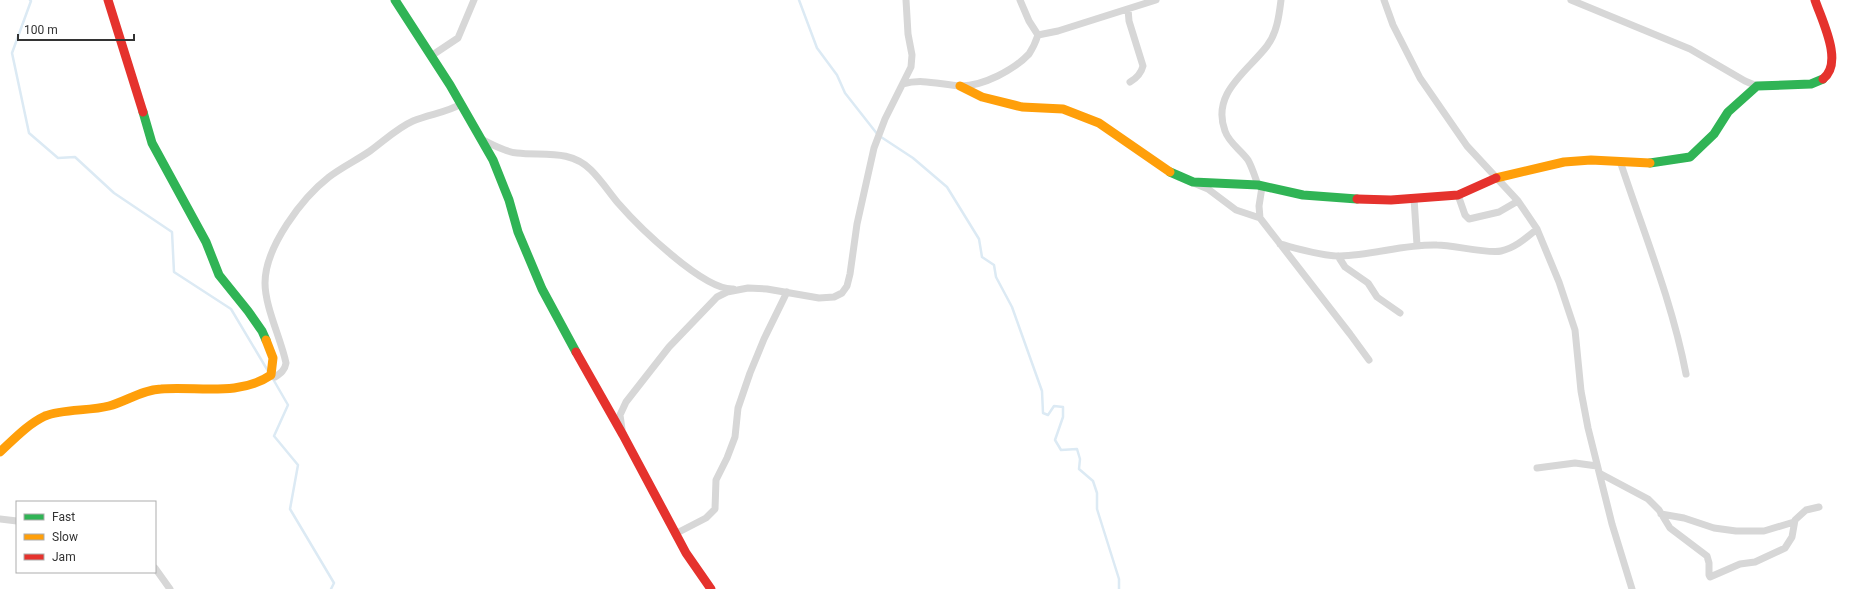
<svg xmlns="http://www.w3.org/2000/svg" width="1860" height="589" font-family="Roboto,sans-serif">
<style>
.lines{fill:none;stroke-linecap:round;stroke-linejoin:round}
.stream{stroke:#dceaf4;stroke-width:2.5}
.street{stroke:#d7d7d7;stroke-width:7}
.fast{stroke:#30b455;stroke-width:9}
.slow{stroke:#ff9f0a;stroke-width:9}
.jam{stroke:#e5322d;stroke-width:9}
</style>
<rect width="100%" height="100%" fill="#fff"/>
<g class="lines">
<path class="stream" d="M30,0L31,1L12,53L29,133L58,158L75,157L114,193L172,232L174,272L231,309L268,371
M799,0L817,48L837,75L845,93L878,135L913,158L947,187L979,239L982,257L994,265L996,277L1012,307L1042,391L1043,413L1048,415L1054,406L1063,407V417L1055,440L1061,450L1077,449L1080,459L1079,469L1093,481L1097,493V509L1119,579V589
M273,379L288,405L274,436L298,465L290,509L334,583L331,589"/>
<path class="street" d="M1020,0L1029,21L1038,35L1058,31L1156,0
M1384,0L1393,25L1420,78L1467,146L1518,201L1537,229L1559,282L1575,330L1581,391L1588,428L1612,524L1632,589
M1571,0L1690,49L1745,81L1757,86
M1128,9L1129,21L1143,66C1141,74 1137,78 1130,82
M431,56L458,38L474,0
M903,84C923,78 941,85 961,86C983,86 1014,70 1029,54C1033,48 1036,41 1038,35
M483,140C493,145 505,152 517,153C543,156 570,149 591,170C601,180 609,192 618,203C638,226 703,290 733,289
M1620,161C1643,231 1672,301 1686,374
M1196,184L1208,189L1236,210L1260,218
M1258,185C1255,177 1252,167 1248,160C1241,150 1229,143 1225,131C1211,93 1247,72 1267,46C1277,33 1279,16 1281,0
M1262,187L1259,206L1260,218L1350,334L1369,360
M1458,195L1465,215L1469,219L1499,212L1518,201
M1414,198L1417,245
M1280,244C1299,249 1321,256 1340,256C1373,255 1405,244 1437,245C1453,245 1488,254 1501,251C1515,248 1526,238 1537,229
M1338,256L1345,267L1368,283L1377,297L1400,313
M271,375L275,377C281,373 285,370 286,363C281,339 265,307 265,283C265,247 302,198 329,177C342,167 357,160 370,151C384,141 397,128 413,121C429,114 446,113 461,104
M622,429L620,415L626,402L669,347L717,297L727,292L748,288L767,289L819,298L834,297L842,293L847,286L850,274L857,224L874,148L885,119L911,67L912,55L908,34L906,0
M1537,468L1575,463L1597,466
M1601,474L1648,499L1659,510L1670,528L1707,556L1709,563V575L1710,577L1740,564L1755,562L1785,548L1792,537L1795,520L1806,510L1819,507
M1661,514L1684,518L1714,528L1736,531H1764L1794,522
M0,519L17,521
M675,534L706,518L715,509L716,480L727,458L735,437L738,408L750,373L764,339L787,292
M155,568L170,589"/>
<path class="fast" d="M395,0L450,85L493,160L509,200L518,232L542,289L576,352
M143,112L152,143L206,242L219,275L248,311L262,331L266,340
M1650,163L1690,157L1714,134L1728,112L1757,86L1811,84L1823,79
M1170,172L1193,182L1258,185L1303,195L1357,199"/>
<path class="slow" d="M960,86L982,97L1022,107L1063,109L1099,123L1170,172
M1496,178L1564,162L1591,160L1650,163
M0,452C14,439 28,424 45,416C62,409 90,411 109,406C127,401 142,390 161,389C197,386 239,397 271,375L273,358L266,340"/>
<path class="jam" d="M108,0L143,112
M1815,0C1822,21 1844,63 1823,79
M1357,199L1391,200L1458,195L1496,178
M576,352L623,435L686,553L711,589"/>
</g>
<rect x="16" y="501" width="140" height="72" fill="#ffffff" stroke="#adadad"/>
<rect x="24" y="514" width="20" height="6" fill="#30b455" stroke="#adadad"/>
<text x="52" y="521" font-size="12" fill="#333333">Fast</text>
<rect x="24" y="534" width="20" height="6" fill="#ff9f0a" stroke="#adadad"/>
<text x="52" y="541" font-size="12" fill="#333333">Slow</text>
<rect x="24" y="554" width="20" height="6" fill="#e5322d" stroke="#adadad"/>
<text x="52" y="561" font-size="12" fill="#333333">Jam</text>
<path d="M18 34v6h116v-6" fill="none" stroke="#333333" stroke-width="2"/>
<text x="24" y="34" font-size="12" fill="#333333" stroke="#ffffff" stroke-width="3" paint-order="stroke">100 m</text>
</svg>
